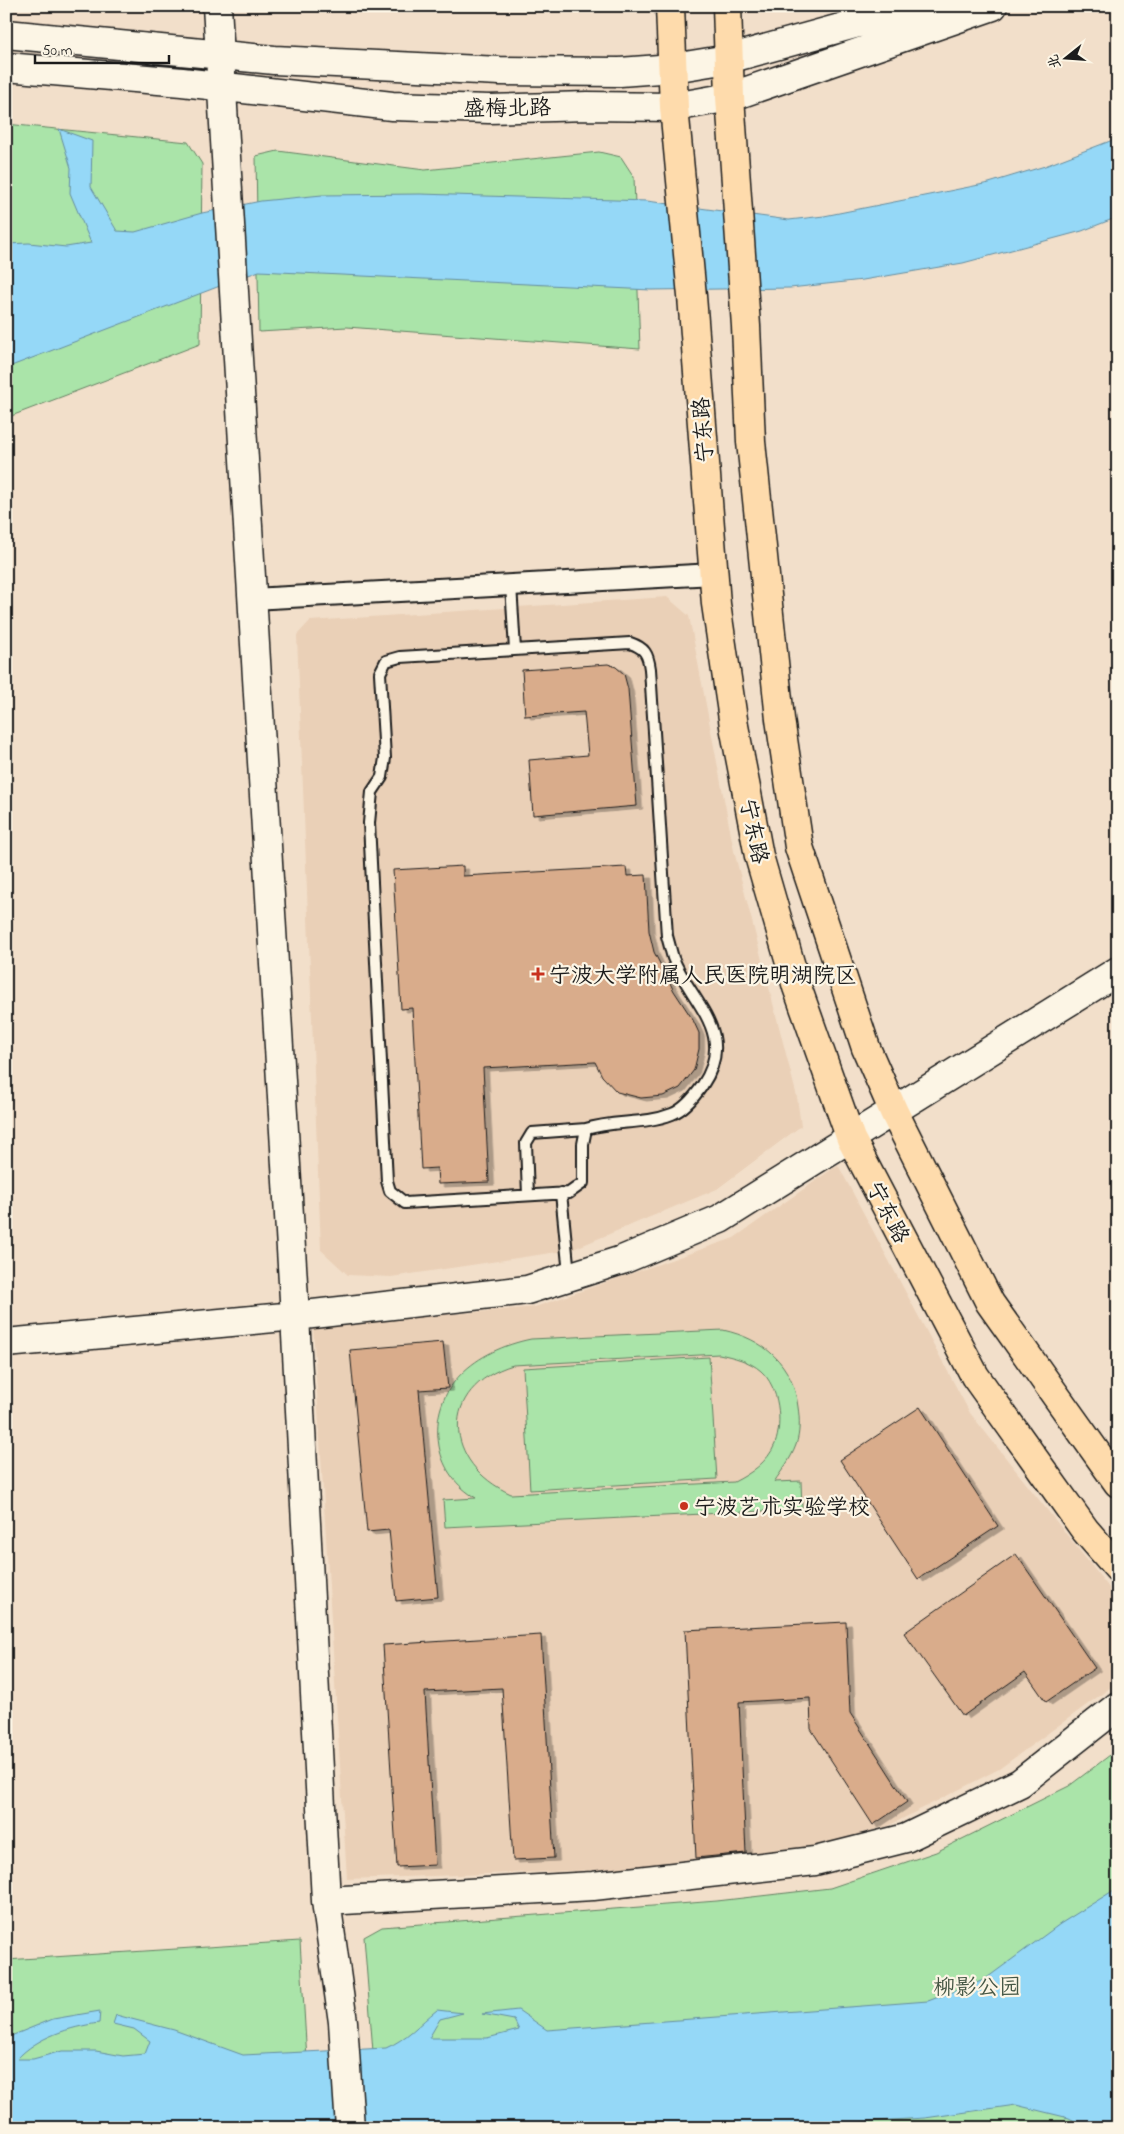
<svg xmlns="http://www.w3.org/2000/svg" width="1124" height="2134" font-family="'Indie Flower','LXGW WenKai TC',sans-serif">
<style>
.built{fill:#ead0b7}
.green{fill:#aae4a9;stroke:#638062;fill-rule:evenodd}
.water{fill:#95d8f7;stroke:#658d9f}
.building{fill:#d9ac8b;stroke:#1c1c1c;filter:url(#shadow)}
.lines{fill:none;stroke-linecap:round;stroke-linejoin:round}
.lane-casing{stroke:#1c1c1c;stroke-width:14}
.street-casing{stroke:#1c1c1c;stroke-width:24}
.secondary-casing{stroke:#1c1c1c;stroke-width:31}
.primary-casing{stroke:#1c1c1c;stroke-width:31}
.lane{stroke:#fcf5e5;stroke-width:10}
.street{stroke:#fcf5e5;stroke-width:20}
.secondary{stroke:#fcf5e5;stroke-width:28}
.primary{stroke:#fedbac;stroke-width:28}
.poi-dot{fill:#c8321e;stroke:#fcf5e5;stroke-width:2}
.labels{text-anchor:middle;stroke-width:4.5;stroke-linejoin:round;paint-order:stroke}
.street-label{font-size:22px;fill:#1c1c1c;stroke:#fcf5e5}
.poi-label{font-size:22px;fill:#1c1c1c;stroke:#fcf5e5;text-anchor:start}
.park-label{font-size:22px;fill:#475846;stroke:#fcf5e5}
</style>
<defs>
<filter id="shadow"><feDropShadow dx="5.5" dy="3" stdDeviation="0" flood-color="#0004"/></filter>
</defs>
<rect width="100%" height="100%" fill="#f2dfca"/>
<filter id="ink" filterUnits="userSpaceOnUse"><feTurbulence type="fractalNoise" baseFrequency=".02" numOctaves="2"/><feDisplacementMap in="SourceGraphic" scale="10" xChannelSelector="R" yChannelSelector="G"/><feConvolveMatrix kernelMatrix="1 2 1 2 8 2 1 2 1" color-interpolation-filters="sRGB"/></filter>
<g filter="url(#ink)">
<path class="built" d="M667,597L689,616L734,851L797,1097L801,1126L717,1189L571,1250L391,1277L348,1275L321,1250L297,635L310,621Z
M838,1165L970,1413L1118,1599V1682L999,1769L888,1826L800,1850L710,1866L347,1879L313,1326L535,1307L734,1238Z"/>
<path class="green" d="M6,124L188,142L202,164L200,344L6,418Z
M278,151L425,170L599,152L621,157L634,177L640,349L347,327L259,332L256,156Z
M723,1330C764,1339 793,1364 798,1407C800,1420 800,1433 796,1445C791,1459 782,1470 774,1482L801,1481L802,1509L445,1527L443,1500L476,1498C457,1487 443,1469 439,1446C429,1386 477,1350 531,1339ZM719,1354C733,1357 750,1361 761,1371C779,1387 783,1422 775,1444C768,1462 750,1474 734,1482L511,1494C444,1464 437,1388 513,1365Z
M709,1357L717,1479L530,1490L523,1368Z
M1118,1749V2128H379L364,1937L382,1927L717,1901L830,1888L936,1852L1069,1786Z
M300,1941L311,2128H6V1960Z"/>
<path class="water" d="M59,129L92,141L91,187L117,231L135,232L202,213L261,201L322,195L420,194L647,201L789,220L824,216L989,183L1045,166L1118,138V217L1082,231L963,263L863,280L790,288L651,290L259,271L6,368V244L29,243L66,247L91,243L70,193L71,168Z
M1111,1892H1118V2128H1088L1069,2118L1016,2105L925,2118L760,2128H6V2038L53,2019L100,2011L99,2023C70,2027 37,2037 17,2059H33L62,2051H96L123,2056L145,2054L150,2041L134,2029L113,2024L116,2015L174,2030L243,2055L386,2048C407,2039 419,2024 437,2010L463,2013L440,2019L429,2038H487L519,2030L514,2020L482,2014L518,2010L547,2030L928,2001L984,1980L1060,1924Z"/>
<path class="building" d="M608,664L616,667L624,674L628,689L637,806L533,815L529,760L588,755L584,712L525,716L522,670Z
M463,866V876L626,867L627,876L646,875L649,931L654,952L674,991L693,1020L699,1033V1049L694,1070L680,1088L663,1096L641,1098L617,1092L602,1076L595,1062L483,1068L489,1182L438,1184L437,1168L421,1169L412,1008L401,1009L393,870Z
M443,1342L448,1388L419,1390L438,1597L396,1601L389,1530L367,1532L350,1350Z
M920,1407L998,1526L918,1579L840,1460Z
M1016,1554L1095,1668L1046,1702L1025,1672L963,1716L904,1633Z
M846,1622L850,1713L907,1802L873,1825L811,1729L810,1698L739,1702L746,1853L696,1858L685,1630Z
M541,1635L554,1858L513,1860L502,1688L425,1692L435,1865L397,1867L383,1645Z"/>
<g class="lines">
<g class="lane-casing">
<path id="lane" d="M511,585L515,650
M630,643C645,648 648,654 650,669L667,936C669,943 671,951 673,958C691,1003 738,1033 702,1086C695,1096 685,1109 672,1114C644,1125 614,1120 586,1129L583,1144V1183L569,1193L405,1203L390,1191L387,1181L369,823L372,792L382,777L385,758L380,673L386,661L400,657Z
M561,1193L569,1274
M528,1195L526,1143L532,1133L586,1129"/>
</g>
<g class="street-casing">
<path id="street" d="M252,599L714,574"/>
</g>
<g class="secondary-casing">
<path id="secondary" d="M217,6L295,1316L326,1901L343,2022L350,2128
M6,34L274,60L500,71L620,72L673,68L728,59L920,6
M6,67L182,82L392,106L489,109L587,106L674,107L730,97L993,6
M6,1343L295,1316L527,1290L622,1260L720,1219L1118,971
M326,1901L593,1886L815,1861L906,1838L1020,1783L1118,1706"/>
</g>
<g class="primary-casing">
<path id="primary" d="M670,6L674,107L692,296L716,604L734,726L759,856L797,987L851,1139L975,1376L1085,1530L1118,1568
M727,6L730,97L746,326L751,442L780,719L799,847L866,1048L894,1112L990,1303L1118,1483"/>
</g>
<use href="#lane" class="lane"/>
<use href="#street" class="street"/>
<use href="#secondary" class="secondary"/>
<use href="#primary" class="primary"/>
</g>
</g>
<g class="poi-dot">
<path d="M535.5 966.5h5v5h5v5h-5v5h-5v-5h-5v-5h5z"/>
<circle cx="684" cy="1506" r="5"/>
</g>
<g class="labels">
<g class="street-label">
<text transform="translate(507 107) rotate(-1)" y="8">盛梅北路</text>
<text transform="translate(702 430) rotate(-94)" y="8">宁东路</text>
<text transform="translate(755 831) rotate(78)" y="8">宁东路</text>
<text transform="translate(889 1212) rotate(62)" y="8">宁东路</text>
</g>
<g class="poi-label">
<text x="549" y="982">宁波大学附属人民医院明湖院区</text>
<text x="694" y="1514">宁波艺术实验学校</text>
</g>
<g class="park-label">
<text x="977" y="1994">柳影公园</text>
</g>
</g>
<rect width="1124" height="2134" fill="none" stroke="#fcf5e5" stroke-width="25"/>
<rect x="12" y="12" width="1099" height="2109" fill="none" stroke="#1c1c1c" stroke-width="2" filter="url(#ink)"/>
<g transform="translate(1066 58) rotate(253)" stroke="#fcf5e5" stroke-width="4" paint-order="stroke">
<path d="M0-4L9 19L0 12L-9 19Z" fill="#1c1c1c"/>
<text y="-8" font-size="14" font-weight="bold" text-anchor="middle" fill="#1c1c1c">北</text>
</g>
<path d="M35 55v8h134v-8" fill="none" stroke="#1c1c1c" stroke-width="2.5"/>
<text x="42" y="55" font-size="15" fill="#1c1c1c" stroke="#fcf5e5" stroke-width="4" paint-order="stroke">50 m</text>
</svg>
